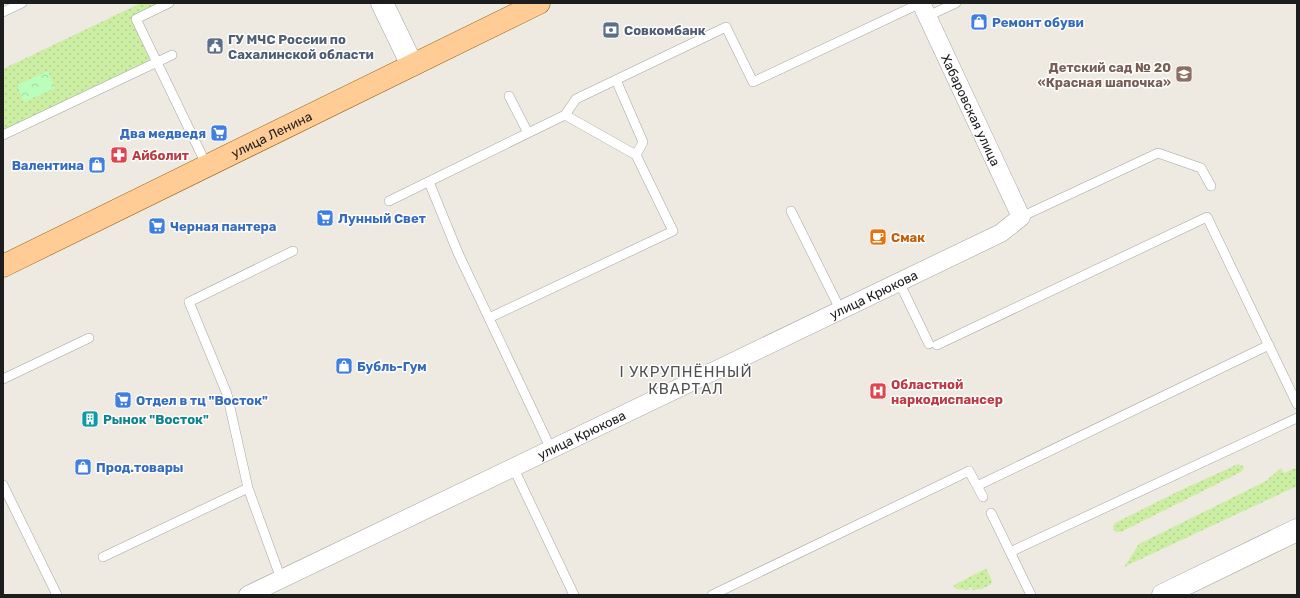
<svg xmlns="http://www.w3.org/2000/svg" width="1300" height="598" font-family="Rubik,sans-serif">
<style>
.grass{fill:url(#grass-dots)}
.park{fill:url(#park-crowns)}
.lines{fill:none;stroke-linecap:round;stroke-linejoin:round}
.service-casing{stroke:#a4a4a4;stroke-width:10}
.minor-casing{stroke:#a4a4a4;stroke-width:19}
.tertiary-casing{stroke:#a4a4a4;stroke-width:23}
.primary-casing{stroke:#955b00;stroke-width:23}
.service{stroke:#fff;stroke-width:9}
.minor{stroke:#fff;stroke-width:18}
.tertiary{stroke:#fff;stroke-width:22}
.primary{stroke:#ffcc96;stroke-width:22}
.labels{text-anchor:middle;stroke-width:3;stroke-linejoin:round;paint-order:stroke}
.shop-label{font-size:13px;font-weight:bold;fill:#366cbe;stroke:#fff;text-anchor:start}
.service-label{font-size:13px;font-weight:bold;fill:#4e5e75;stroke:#fff;text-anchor:start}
.education-label{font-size:13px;font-weight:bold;fill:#785e54;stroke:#fff;text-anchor:end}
.street-label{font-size:13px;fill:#1d1d1d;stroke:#fff}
.health-label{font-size:13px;font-weight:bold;fill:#be3a42;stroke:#fff;text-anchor:start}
.food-label{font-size:13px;font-weight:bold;fill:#c56008;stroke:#fff;text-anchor:start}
.culture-label{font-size:13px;font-weight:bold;fill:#0d838f;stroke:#fff;text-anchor:start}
.quarter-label{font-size:15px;letter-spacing:1px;fill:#505050;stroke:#fff}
</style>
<defs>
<pattern id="grass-dots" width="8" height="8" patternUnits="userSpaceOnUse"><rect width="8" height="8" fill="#cceea3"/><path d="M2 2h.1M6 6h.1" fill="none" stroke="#afcc8c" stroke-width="1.8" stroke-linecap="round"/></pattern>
<pattern id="park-crowns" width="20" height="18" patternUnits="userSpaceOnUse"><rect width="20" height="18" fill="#bafebb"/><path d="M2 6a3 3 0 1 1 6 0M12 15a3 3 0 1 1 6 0" fill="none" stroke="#9fd9a0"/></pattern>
</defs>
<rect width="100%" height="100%" fill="#efeae1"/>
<path class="grass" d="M141,3H163L131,19L150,60L3,130V69Z
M1238,464L1243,466L1244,469L1241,472L1121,532H1116L1114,530L1113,526L1115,523L1177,492Z
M1297,467V486L1124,567L1139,544L1266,481L1281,468L1284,473Z
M985,569L987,570L992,581L991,584L982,589L971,590L972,588L971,587H969V590L957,589L954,587V585Z"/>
<path class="park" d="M48,71L55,88L24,102L17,85Z"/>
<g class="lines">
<g class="service-casing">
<path id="service" d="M169,3L136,19L207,166
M3,12L22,3
M928,16L956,3
M616,80L643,142L636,155
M509,96L528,133
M3,135L172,55
M429,182L458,253L551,449
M389,201L565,115L576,99L726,27L753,82L921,3
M791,211L841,311
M1021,217L1158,153L1201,168L1211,186
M899,282L929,344
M489,318L673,231L636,155L565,115
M937,345L1207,217L1297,404
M3,379L89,338
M513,467L574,595
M3,485L57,595
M977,486L1269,345
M991,513L1031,595
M1010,552L1297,418
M103,557L248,488
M281,579L248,488L227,394L189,302L293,251
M712,595L969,471L983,497"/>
</g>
<g class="minor-casing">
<g id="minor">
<path id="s1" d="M248,595L1001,233L1021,217L921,3"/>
</g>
</g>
<g class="tertiary-casing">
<path id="tertiary" d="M382,3L412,65
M1163,595L1297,530"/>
</g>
<g class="primary-casing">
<g id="primary">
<path id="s2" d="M3,266L539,3"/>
</g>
</g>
<use href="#service" class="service"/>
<use href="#minor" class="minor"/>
<use href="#tertiary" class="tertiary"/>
<use href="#primary" class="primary"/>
</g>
<defs>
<g id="shop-square" transform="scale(0.9)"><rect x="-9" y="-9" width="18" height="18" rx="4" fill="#3f7fe0" stroke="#fff"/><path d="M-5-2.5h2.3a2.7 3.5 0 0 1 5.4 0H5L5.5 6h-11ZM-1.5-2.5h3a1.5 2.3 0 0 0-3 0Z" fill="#fff"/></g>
<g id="bank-square" transform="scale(0.9)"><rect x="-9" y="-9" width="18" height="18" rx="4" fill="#5c6f8a" stroke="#fff"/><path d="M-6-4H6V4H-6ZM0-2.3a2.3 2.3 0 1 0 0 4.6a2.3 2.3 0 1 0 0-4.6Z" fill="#fff"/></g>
<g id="civic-square" transform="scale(0.9)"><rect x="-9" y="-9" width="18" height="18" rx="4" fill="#5c6f8a" stroke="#fff"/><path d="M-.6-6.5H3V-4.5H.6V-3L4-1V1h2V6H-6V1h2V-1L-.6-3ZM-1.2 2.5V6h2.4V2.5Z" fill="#fff"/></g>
<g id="school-square" transform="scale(0.9)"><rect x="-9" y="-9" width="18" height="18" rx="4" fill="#8d6e63" stroke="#fff"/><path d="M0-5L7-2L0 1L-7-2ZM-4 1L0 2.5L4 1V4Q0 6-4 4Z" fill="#fff"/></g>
<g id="supermarket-square" transform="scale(0.9)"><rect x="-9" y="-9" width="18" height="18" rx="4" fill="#3f7fe0" stroke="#fff"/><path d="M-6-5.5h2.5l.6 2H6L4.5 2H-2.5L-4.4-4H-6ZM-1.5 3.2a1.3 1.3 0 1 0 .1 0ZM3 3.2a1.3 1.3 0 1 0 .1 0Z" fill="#fff"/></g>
<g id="pharmacy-square" transform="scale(0.9)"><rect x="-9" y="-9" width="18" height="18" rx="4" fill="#e0444e" stroke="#fff"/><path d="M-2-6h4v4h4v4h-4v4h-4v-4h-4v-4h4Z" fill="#fff"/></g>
<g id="cafe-square" transform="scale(0.9)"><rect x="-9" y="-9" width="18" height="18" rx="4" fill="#e8710a" stroke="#fff"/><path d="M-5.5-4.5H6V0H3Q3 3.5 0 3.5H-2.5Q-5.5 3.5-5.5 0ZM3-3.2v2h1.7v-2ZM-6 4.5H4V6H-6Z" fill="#fff"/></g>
<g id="hospital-square" transform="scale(0.9)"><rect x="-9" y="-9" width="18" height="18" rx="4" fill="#e0444e" stroke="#fff"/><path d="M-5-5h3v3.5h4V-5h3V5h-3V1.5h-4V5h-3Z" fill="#fff"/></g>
<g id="building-square" transform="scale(0.9)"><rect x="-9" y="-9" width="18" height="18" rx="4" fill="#0f9aa8" stroke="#fff"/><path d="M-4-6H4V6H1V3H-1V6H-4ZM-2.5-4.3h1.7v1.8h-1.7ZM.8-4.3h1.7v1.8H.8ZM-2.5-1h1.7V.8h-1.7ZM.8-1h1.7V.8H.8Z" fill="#fff"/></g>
</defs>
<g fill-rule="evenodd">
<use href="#shop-square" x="979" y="22"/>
<use href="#bank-square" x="611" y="30"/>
<use href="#civic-square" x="215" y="46"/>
<use href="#school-square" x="1184" y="74"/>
<use href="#supermarket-square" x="219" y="133"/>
<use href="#pharmacy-square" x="119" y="155"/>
<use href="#shop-square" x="97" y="165"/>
<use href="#supermarket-square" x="325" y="218"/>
<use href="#supermarket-square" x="157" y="226"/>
<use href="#cafe-square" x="878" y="237"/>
<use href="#shop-square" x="344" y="366"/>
<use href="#hospital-square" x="878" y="391"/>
<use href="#supermarket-square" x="123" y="400"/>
<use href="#building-square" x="90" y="419"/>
<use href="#shop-square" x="83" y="467"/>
</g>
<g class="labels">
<g class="shop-label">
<text x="992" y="27">Ремонт обуви</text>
<text x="206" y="138" text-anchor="end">Два медведя</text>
<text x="84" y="170" text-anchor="end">Валентина</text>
<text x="338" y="223">Лунный Свет</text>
<text x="170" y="231">Черная пантера</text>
<text x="357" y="371">Бубль-Гум</text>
<text x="136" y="405">Отдел в тц "Восток"</text>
<text x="96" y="472">Прод.товары</text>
</g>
<g class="service-label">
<text x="624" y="35">Совкомбанк</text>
<text x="228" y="44">ГУ МЧС России по<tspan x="228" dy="15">Сахалинской области</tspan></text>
</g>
<g class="education-label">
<text x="1171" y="72">Детский сад № 20<tspan x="1171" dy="15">«Красная шапочка»</tspan></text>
</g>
<g class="street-label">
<text transform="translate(971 110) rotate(65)" y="5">Хабаровская улица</text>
<text dy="5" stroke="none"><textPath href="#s2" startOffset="299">улица Ленина</textPath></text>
<text dy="5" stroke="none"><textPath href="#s1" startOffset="694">улица Крюкова</textPath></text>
<text dy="5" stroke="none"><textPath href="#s1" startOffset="370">улица Крюкова</textPath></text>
</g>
<g class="health-label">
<text x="132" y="160">Айболит</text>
<text x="891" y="389">Областной<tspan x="891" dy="15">наркодиспансер</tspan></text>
</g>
<g class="food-label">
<text x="891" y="242">Смак</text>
</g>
<g class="culture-label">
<text x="103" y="424">Рынок "Восток"</text>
</g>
<g class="quarter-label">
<text x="686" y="377">I УКРУПНЁННЫЙ<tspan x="686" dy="17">КВАРТАЛ</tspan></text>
</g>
</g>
<rect width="1300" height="598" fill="none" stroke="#1d1d1d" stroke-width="8"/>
</svg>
